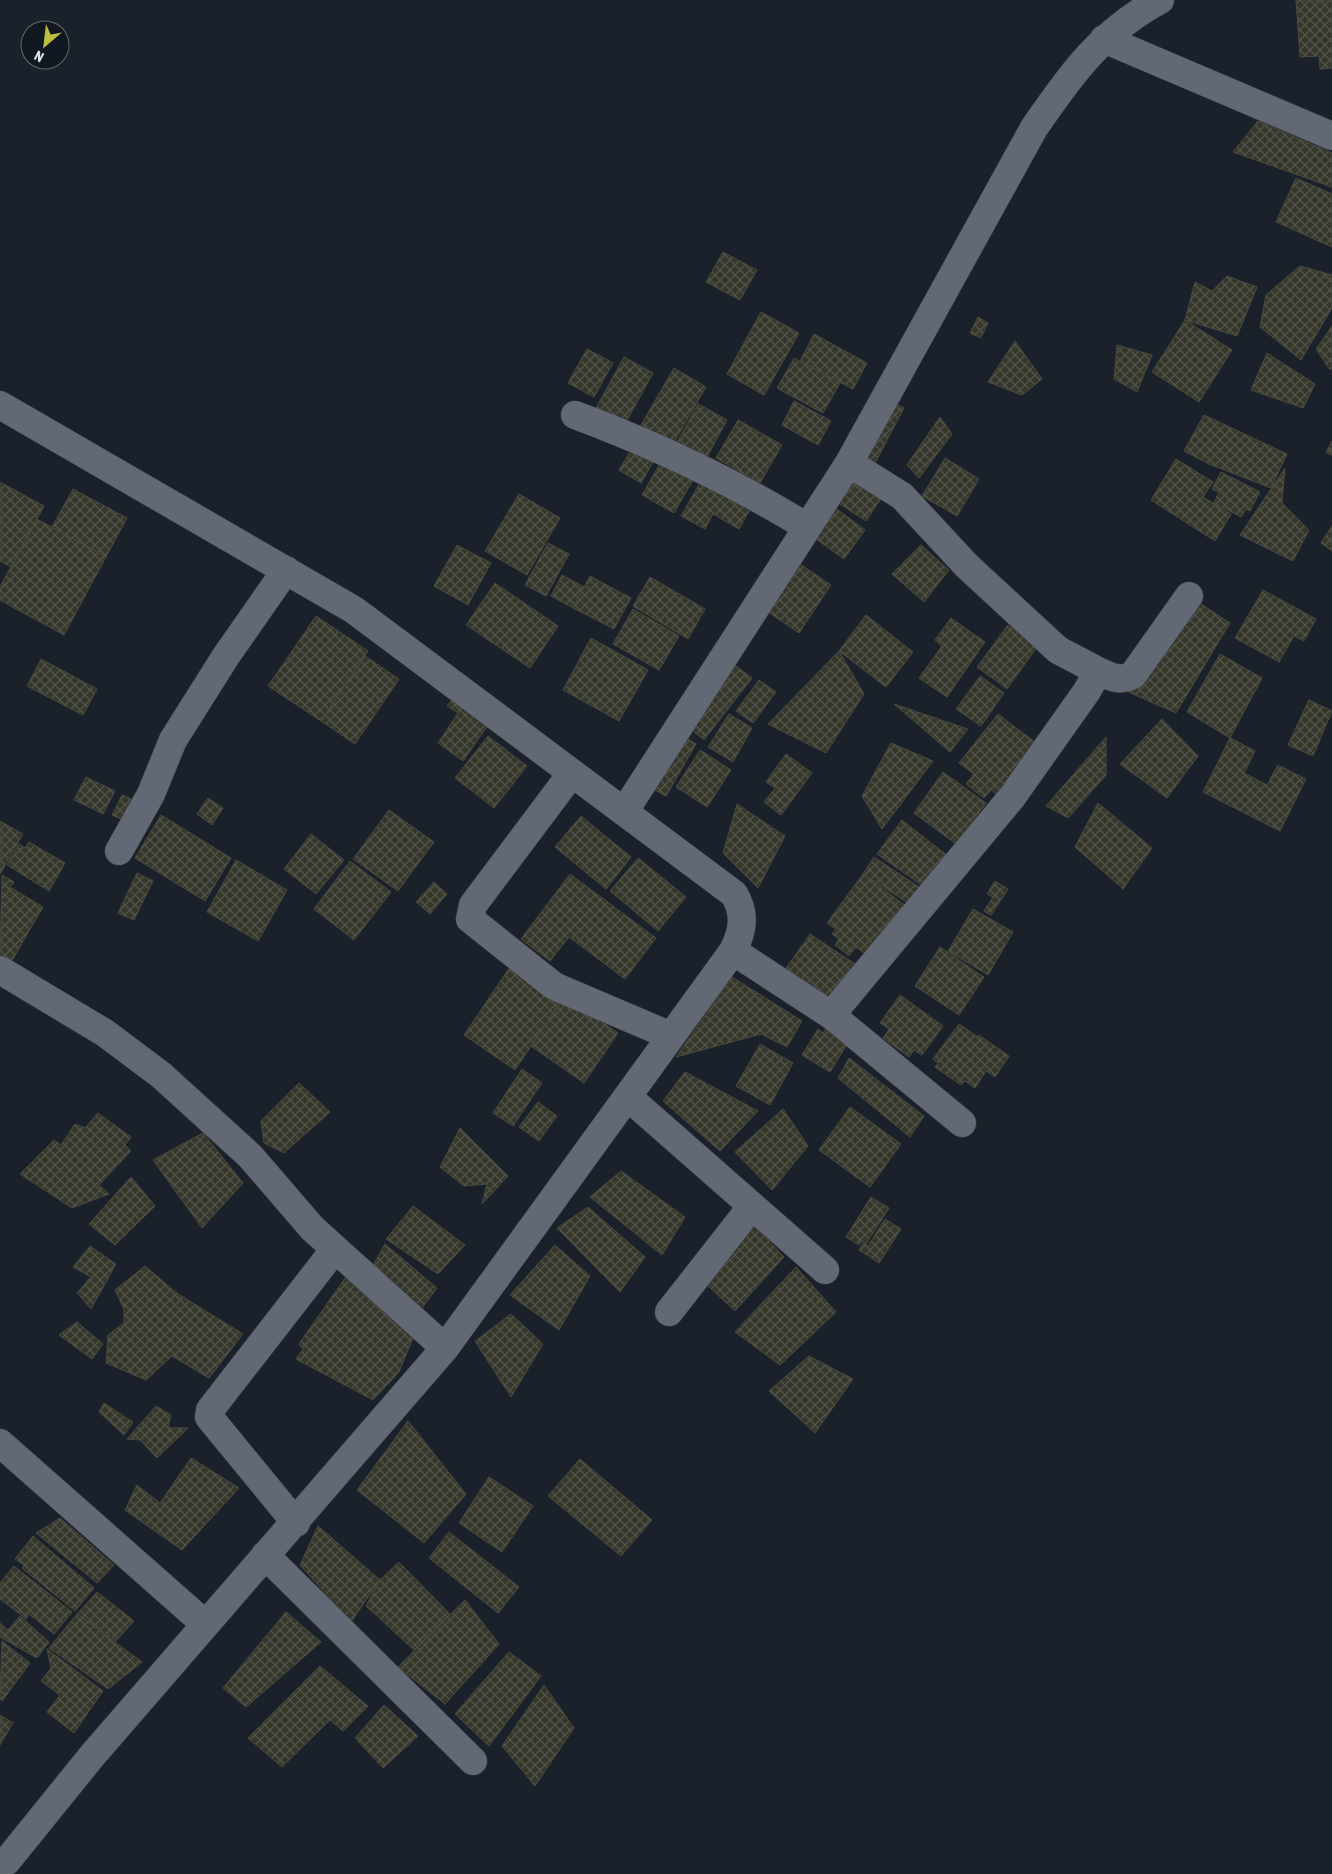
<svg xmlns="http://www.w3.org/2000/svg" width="1332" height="1874" font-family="'Asap Condensed',sans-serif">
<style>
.building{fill:url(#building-cross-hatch);stroke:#494a3e}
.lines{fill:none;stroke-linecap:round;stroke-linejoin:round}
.street-casing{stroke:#393d45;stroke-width:29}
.street{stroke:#626974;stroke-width:28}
</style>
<defs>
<pattern id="building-cross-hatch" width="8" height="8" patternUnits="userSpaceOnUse" patternTransform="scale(1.25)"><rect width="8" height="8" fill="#36372b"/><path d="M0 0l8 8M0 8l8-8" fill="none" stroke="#52544a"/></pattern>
</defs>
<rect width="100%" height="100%" fill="#1b212a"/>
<path class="building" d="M1296,0H1332V68L1320,69L1319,56L1300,57Z
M1258,121L1332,153V187L1233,152Z
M1296,178L1332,194V247L1276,222Z
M723,252L757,270L740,300L706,282Z
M1300,266L1332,275V308L1301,360L1260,327L1266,295Z
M1227,276L1257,287L1237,336L1185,320L1195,282L1212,291Z
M761,312L799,333L764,395L727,374Z
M978,317L988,323L981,338L970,333Z
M1185,320L1232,350L1199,402L1152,372Z
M1332,326V368L1330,370L1316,349Z
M814,334L867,363L853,389L800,361Z
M1015,341L1042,379L1022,395L988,382Z
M1117,345L1152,355L1137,392L1114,379Z
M587,349L613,363L594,397L568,383Z
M1267,353L1315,384L1303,408L1251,390Z
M624,357L653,373L624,426L595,410Z
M794,358L840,383L823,413L777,388Z
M674,368L706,387L673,444L641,425Z
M886,399L904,408L874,465L856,455Z
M794,401L831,421L818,445L782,425Z
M698,404L727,420L705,461L676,444Z
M1204,415L1287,454L1271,488L1209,464L1184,451Z
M940,417L952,434L919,478L907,465Z
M738,420L782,445L760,483L716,458Z
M1332,441V455L1326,452Z
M635,444L656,457L641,483L619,470Z
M945,458L979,479L957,516L922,496Z
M1176,459L1213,482L1203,497L1231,514L1215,541L1151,500Z
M662,460L694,478L674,513L642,495Z
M1285,468L1282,503L1309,530L1293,561L1240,535Z
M1221,472L1260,492L1250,511L1246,509L1241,517L1214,503L1219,492L1212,489Z
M705,474L755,501L739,529L713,514L705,529L681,516Z
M856,476L884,494L866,521L838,503Z
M0,482L44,506L11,567L0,561Z
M73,489L127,518L106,557L52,527Z
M519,494L560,518L527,575L485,551Z
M830,504L865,530L844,559L809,534Z
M37,519L106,557L64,635L0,600V587Z
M1332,526V551L1321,543Z
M548,543L569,554L546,596L525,585Z
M457,545L491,563L468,605L434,586Z
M921,545L949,570L924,602L892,574Z
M794,560L831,585L799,633L762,608Z
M562,575L584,587L573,608L551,596Z
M590,576L631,598L614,629L573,608Z
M650,577L705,609L688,639L633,606Z
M495,583L558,626L530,668L466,625Z
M1263,590L1316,619L1304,641L1294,636L1279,662L1235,638Z
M1192,598L1230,623L1176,713L1124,690Z
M633,609L679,636L659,670L613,644Z
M866,615L913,652L886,687L839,651Z
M316,616L368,651L321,721L268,686Z
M951,618L985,642L947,697L919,678L942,646L935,640Z
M1008,625L1037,647L1007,689L977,667Z
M591,638L648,670L619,721L563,690Z
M839,651L864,694L826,753L768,724Z
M1220,654L1262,678L1230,738L1187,712Z
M365,656L399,679L355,744L321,721Z
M41,659L97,689L83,715L27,686Z
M732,663L752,678L704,740L685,725Z
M980,676L1004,693L981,726L956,709Z
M759,680L776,692L753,723L736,711Z
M457,693L493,718L463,761L438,743L458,713L447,706Z
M1309,700L1332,711L1313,756L1288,745Z
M894,704L968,729L950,752Z
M729,714L752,728L733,762L708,747Z
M998,714L1044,749L1004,800L991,790L984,798L966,784L974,774L959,763Z
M1162,719L1198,756L1167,798L1120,764Z
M679,733L696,744L666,796L649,787Z
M488,736L527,766L494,808L455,778Z
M1106,737V775L1068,818L1046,806Z
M1230,738L1255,751L1244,773L1267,785L1278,765L1306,779L1280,831L1203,792Z
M891,743L933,761L882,829L862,796Z
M700,750L731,770L707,807L676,787Z
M786,754L812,773L781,815L764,802L775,788L766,782Z
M943,772L986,803L956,844L914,813Z
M86,777L115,791L103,814L74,800Z
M122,795L131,799L121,819L112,815Z
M208,798L223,808L212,825L197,814Z
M1098,803L1152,848L1123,889L1075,847Z
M737,804L785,836L758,888L723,853Z
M389,810L434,842L398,891L353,859Z
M161,815L231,858L205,901L135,858Z
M581,816L631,857L606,889L555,847Z
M902,820L948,856L923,886L877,854Z
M0,821L23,834L0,874Z
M311,834L344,860L316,894L284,869Z
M29,842L65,863L49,891L7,865L19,844L25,848Z
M874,857L928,893L911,905L863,874Z
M638,858L686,897L658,931L610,891Z
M236,860L287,890L258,941L207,912Z
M350,861L391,892L354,940L314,909Z
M137,873L153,881L134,920L118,913Z
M570,874L656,938L625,979L569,937L550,961L521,939Z
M863,874L906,906L869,957L856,947L849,956L835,945L839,939L832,934L836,929L827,923Z
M2,875L14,882L10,887L43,907L10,964L0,958Z
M995,881L1008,889L991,915L984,911L993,897L987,894Z
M434,882L447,894L430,914L416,902Z
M973,909L1013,932L988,975L948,951Z
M810,934L858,966L829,1007L782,974Z
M940,947L984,977L959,1015L915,986Z
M512,964L563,999L515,1070L464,1035Z
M732,977L802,1021L787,1047L761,1034L676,1057Z
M900,995L943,1026L922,1055L914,1050L909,1057L883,1038L889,1029L880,1023Z
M564,996L618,1033L584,1083L531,1046Z
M829,1024L851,1038L830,1072L802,1055L818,1029L823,1033Z
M959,1024L978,1037L979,1035L1009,1056L995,1077L986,1071L975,1088L965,1081L961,1085L935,1067L938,1063L933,1059Z
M760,1044L793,1063L770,1105L736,1086Z
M849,1058L924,1116L910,1137L838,1078Z
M522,1069L542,1083L513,1126L493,1113Z
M685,1072L758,1111L720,1151L663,1101Z
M299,1083L330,1112L284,1153L264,1143L261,1121Z
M538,1102L557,1116L539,1141L519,1127Z
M850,1107L901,1144L870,1187L819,1150Z
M783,1109L808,1146L772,1190L735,1152Z
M98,1113L131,1137L125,1145L131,1151L99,1185L109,1194L72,1208L20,1174L54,1140L61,1145L75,1124L85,1128Z
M460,1128L508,1176L482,1204L487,1184L464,1186L440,1167Z
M203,1133L243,1183L202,1228L153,1160Z
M621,1171L685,1217L662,1255L590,1197Z
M131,1177L155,1206L115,1245L89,1224Z
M871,1197L889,1208L866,1244L862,1241L859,1245L846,1237Z
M413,1206L465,1245L438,1274L386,1239Z
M588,1207L645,1257L620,1292L557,1228Z
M885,1219L901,1229L879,1263L859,1250L863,1243L868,1246Z
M753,1224L784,1257L735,1311L708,1286Z
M385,1244L437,1288L416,1316L367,1276Z
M555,1245L590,1276L559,1330L510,1295Z
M90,1246L116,1264L91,1309L77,1293L91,1277L73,1267Z
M145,1266L178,1294L243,1334L209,1378L172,1356L146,1380L106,1363L108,1335L124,1323V1309L115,1290Z
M796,1267L836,1312L780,1365L735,1332Z
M345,1278L415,1333L399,1372L373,1400L296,1359L303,1349L299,1344Z
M511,1314L543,1344L511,1397L475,1341Z
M77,1322L103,1344L92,1359L59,1335Z
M809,1356L853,1379L815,1433L769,1391Z
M104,1403L133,1422L124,1435L99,1412Z
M156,1406L171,1415L168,1428H188L157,1458L140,1440L127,1439Z
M408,1421L466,1494L424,1543L357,1490Z
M191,1458L239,1488L182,1550L125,1510L137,1485L160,1503Z
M580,1459L652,1520L621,1556L548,1496Z
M489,1477L533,1506L502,1552L459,1523Z
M60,1518L114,1565L97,1583L36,1533Z
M318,1526L380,1580L351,1622L300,1565Z
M449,1532L519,1587L498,1613L429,1558Z
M33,1536L94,1588L75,1611L22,1568L24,1565L15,1559Z
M399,1562L450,1614L414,1650L366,1606L380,1580Z
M14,1566L72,1612L54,1634L29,1614L26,1619L0,1599V1583Z
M97,1592L134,1621L116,1641L77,1614Z
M465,1600L499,1644L445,1704L398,1667Z
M286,1612L321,1642L246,1707L223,1688Z
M77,1614L142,1662L108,1689L49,1648Z
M20,1616L49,1642L37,1658L0,1637V1623L8,1630Z
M2,1641L30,1663L2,1701L0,1699Z
M47,1649L103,1691L74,1733L47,1712L60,1695L41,1681L51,1668Z
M509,1652L541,1676L489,1746L455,1714Z
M320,1666L368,1706L343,1731L330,1720L282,1767L248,1738Z
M544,1685L574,1728L535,1786L502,1746Z
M384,1705L418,1736L383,1768L355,1738Z
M0,1715L13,1723L0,1745Z"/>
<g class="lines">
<g class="street-casing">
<path id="street" d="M1104,39L1332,136
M0,405L354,610L734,894C746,914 743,931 733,951L445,1348L91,1757L7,1861L0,1866
M575,415C656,445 733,482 807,527
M1098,671C1111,677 1119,682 1133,675L1189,596
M572,773L473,905L470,919L554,986L671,1036
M624,812L849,463L1034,128C1071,74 1101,32 1160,0
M119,851L151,794L173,740L226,656L286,570
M733,951L831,1015L962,1123
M0,970L105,1033L161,1075L250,1156L312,1228L445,1348
M831,1015L1012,797L1087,691L1098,671L1058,650L967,566L902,496L849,463
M628,1097L825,1270
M669,1312L752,1206
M0,1443L205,1624
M296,1523L209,1417L210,1410L335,1249
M265,1555L473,1761"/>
</g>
<use href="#street" class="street"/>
</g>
<g transform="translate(45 45) rotate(208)"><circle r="24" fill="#121821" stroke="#62676f"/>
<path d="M0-4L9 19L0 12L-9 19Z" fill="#bdbf43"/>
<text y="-8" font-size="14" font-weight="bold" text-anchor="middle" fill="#d9dde4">N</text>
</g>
</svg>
